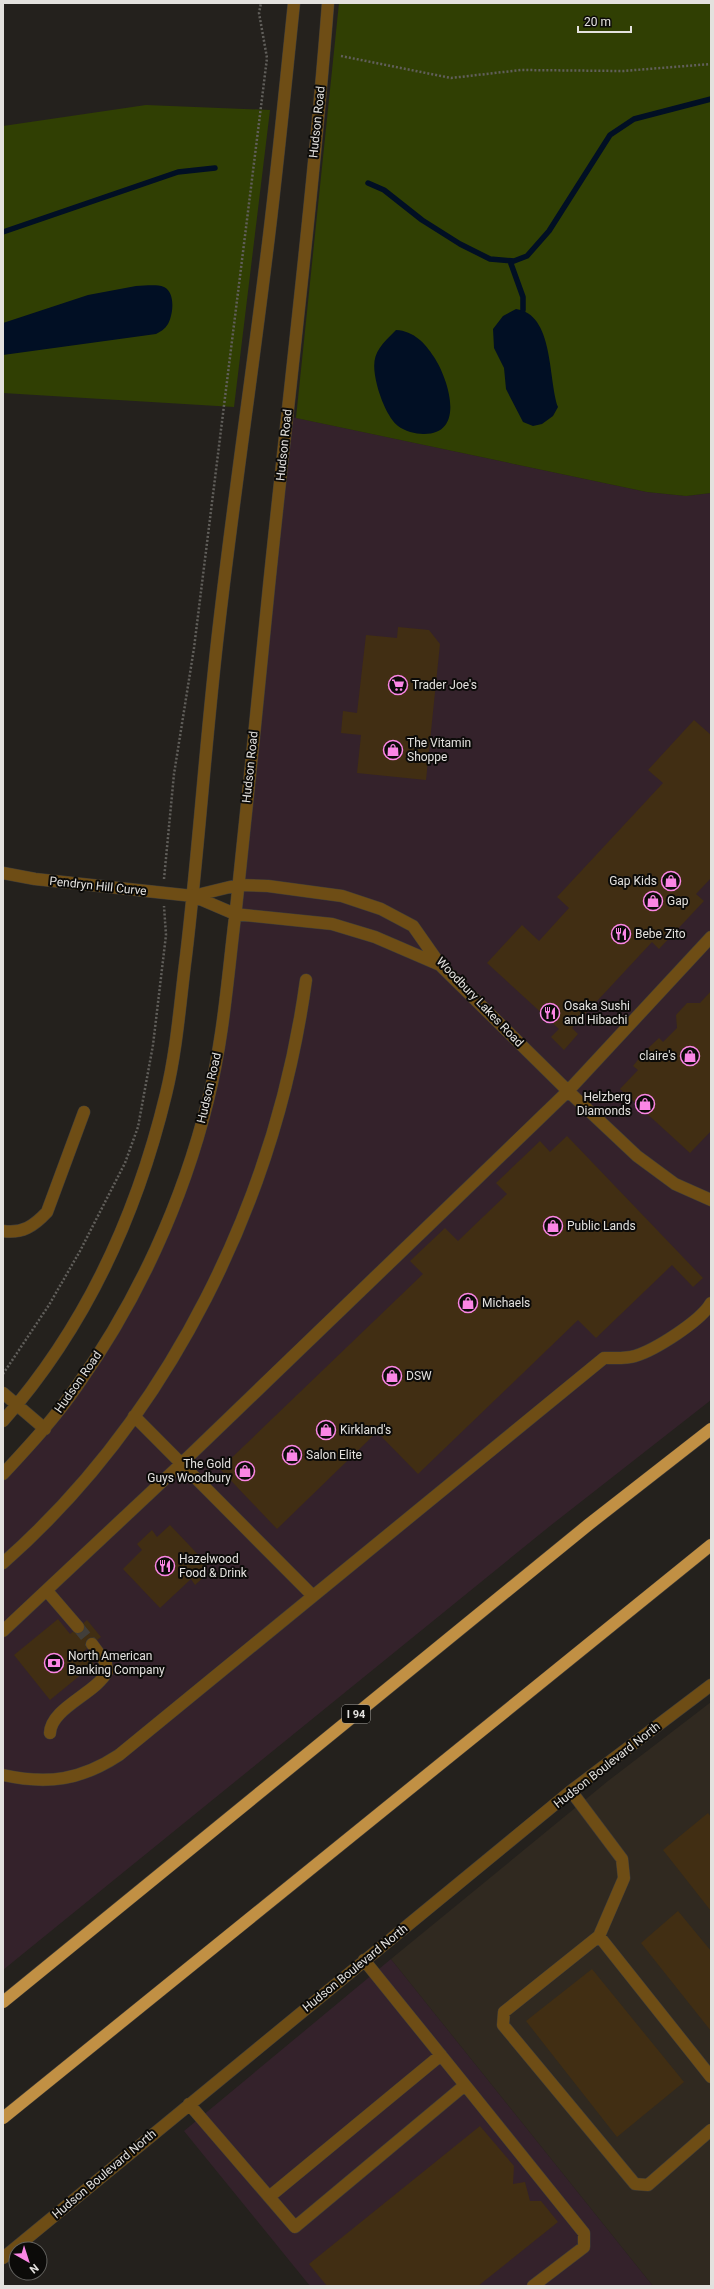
<svg xmlns="http://www.w3.org/2000/svg" width="714" height="2289" font-family="Roboto,sans-serif">
<style>
.commercial{fill:#34222b}
.built{fill:#302920}
.green{fill:#303f03}
.water{fill:#010f24}
.lines{fill:none;stroke-linecap:round;stroke-linejoin:round}
.stream{stroke:#010f24;stroke-width:5.5}
.building{fill:#412e13}
.minor-tunnel{stroke:#413e3a;stroke-width:12;stroke-dasharray:12 6;stroke-linecap:butt}
.minor-casing{stroke:#3f3c38;stroke-width:13}
.highway-casing{stroke:#3f3c38;stroke-width:13}
.path{stroke:#615f5b;stroke-width:2.5;stroke-dasharray:2 2;stroke-linecap:butt}
.minor{stroke:#6e4d15;stroke-width:12}
.highway{stroke:#c19044;stroke-width:12}
.labels{text-anchor:middle;stroke-width:4;stroke-linejoin:round;paint-order:stroke}
.shield{fill:#0c0b09;stroke:#a2a19e;stroke-width:1}
.shield-label{font-size:11px;font-weight:bold;fill:#e3e1de}
.street-label{font-size:12px;fill:#e3e1de;stroke:#0c0b09}
.poi-label{font-size:12px;fill:#e3e1de;stroke:#0c0b09;text-anchor:start}
</style>
<rect width="100%" height="100%" fill="#24211d"/>
<path class="commercial" d="M287,416L647,492L686,496L711,493V1400L550,1526L3,1970V1475L78,1385L153,1255L208,1098Z
M391,1959L653,2286H310L184,2131Z"/>
<path class="built" d="M711,1702V2286H653L391,1959L608,1781Z"/>
<path class="green" d="M339,3H711V493L686,496L647,492L296,418Z
M146,105L270,110L234,407L3,393V126Z"/>
<path class="water" d="M136,286C145,286 156,284 164,287C176,293 173,315 168,324C165,329 160,332 156,334L3,355V323L88,295Z
M516,309C554,314 548,378 558,407L553,416L542,424L533,426L523,422L506,389L504,368L494,348L493,329L503,316Z
M396,330C414,331 425,343 434,357C448,378 467,435 423,434C416,434 404,431 398,426C388,418 380,397 377,385C370,356 376,350 396,330Z"/>
<g class="lines">
<path class="stream" d="M368,183L384,190L422,220L460,244L490,259L514,261L527,256L549,231L610,135L634,119L711,99
M3,232L178,172L215,168
M510,261L523,297V310"/>
</g>
<path class="building" d="M398,627L429,630L440,644L426,780L357,773L361,735L341,733L343,711L357,713L366,635L397,638Z
M694,720L711,735V878L696,894L704,901L659,949L652,942L572,1028L578,1034L564,1050L551,1037L559,1029L487,963L522,925L539,941L569,908L557,897L663,783L648,770Z
M711,991V1131L690,1153L620,1089L638,1070L633,1066L644,1052L659,1038L663,1042L677,1028L676,1015L687,1003H700Z
M567,1136L703,1278L693,1287L672,1265L596,1338L578,1320L418,1474L377,1432L277,1529L220,1469L423,1274L410,1261L445,1228L458,1241L507,1194L496,1183L540,1141L550,1152Z
M170,1525L207,1564L202,1568L207,1574L195,1585L191,1579L160,1608L123,1569L142,1550L137,1544L152,1530L157,1537Z
M58,1619L70,1634L87,1620L101,1637L84,1651L94,1664L50,1700L14,1655Z
M708,1813L711,1817V1911L663,1850Z
M678,1911L711,1951V2031L641,1943Z
M592,1969L684,2082L617,2137L526,2021Z
M480,2126L514,2166L513,2184L525,2182L530,2201H541L558,2222L478,2286H327L309,2264Z"/>
<g class="lines">
<path class="minor-tunnel" d="M78,1627L92,1644"/>
<g class="minor-casing">
<path id="minor" d="M3,873L35,879L193,896L235,914L332,924L375,937L440,965
M193,896L238,885L268,886L342,896L381,909L413,926L441,966L568,1091L637,1156L675,1184L711,1200
M3,1231C22,1234 34,1226 47,1212L84,1112
M3,1393L45,1429
M134,1416L313,1596
M3,1421C85,1328 137,1214 166,1094C177,1049 180,1002 186,956C199,846 206,735 219,625C233,503 251,382 266,260C277,174 285,89 294,3
M3,1474C29,1446 55,1418 77,1386C138,1300 183,1201 208,1100C224,1037 228,972 236,909C248,801 258,694 269,586C289,392 313,198 328,3
M3,1563C170,1416 276,1199 306,980
M47,1591L78,1627
M3,1631L182,1463L480,1176L568,1091L711,937
M50,1733C51,1708 95,1694 107,1672L106,1663L92,1644
M3,1775C48,1785 81,1780 119,1755L604,1358C614,1358 626,1359 635,1356C655,1350 701,1321 711,1303
M571,1791L622,1859L624,1878L599,1936L711,2077
M599,1936L504,2012L503,2025L635,2184L648,2185L711,2130
M465,2085L584,2233V2247L533,2286
M189,2104L295,2227L465,2085L364,1960
M269,2197L441,2055
M3,2258L571,1791L711,1685"/>
</g>
<g class="highway-casing">
<path id="highway" d="M3,2002L588,1525L711,1429
M3,2118L711,1545"/>
</g>
<path class="path" d="M341,56L451,78L521,70L623,71L711,64
M164,879L174,774L194,648L267,58L259,13L261,3
M3,1374L49,1305L80,1251L125,1163L138,1127L153,1045L166,935L164,906"/>
<use href="#minor" class="minor"/>
<use href="#highway" class="highway"/>
</g>
<defs>
<g id="supermarket-ring" transform="scale(1)"><circle r="9.5" fill="#0c0b09" stroke="#fb86e5" stroke-width="1.5"/><path d="M-6-5.5h2.5l.6 2H6L4.5 2H-2.5L-4.4-4H-6ZM-1.5 3.2a1.3 1.3 0 1 0 .1 0ZM3 3.2a1.3 1.3 0 1 0 .1 0Z" fill="#fb86e5"/></g>
<g id="shop-ring" transform="scale(1)"><circle r="9.5" fill="#0c0b09" stroke="#fb86e5" stroke-width="1.5"/><path d="M-5-2.5h2.3a2.7 3.5 0 0 1 5.4 0H5L5.5 6h-11ZM-1.5-2.5h3a1.5 2.3 0 0 0-3 0Z" fill="#fb86e5"/></g>
<g id="restaurant-ring" transform="scale(1)"><circle r="9.5" fill="#0c0b09" stroke="#fb86e5" stroke-width="1.5"/><path d="M-5-6h1v4h1v-4h1v4h1v-4h1v5L-1.5 .5V6h-2V.5L-5-1ZM5-6V6H3V1.5H1.5Q1.5-4 5-6Z" fill="#fb86e5"/></g>
<g id="bank-ring" transform="scale(1)"><circle r="9.5" fill="#0c0b09" stroke="#fb86e5" stroke-width="1.5"/><path d="M-6-4H6V4H-6ZM0-2.3a2.3 2.3 0 1 0 0 4.6a2.3 2.3 0 1 0 0-4.6Z" fill="#fb86e5"/></g>
</defs>
<g fill-rule="evenodd">
<use href="#supermarket-ring" x="398" y="685"/>
<use href="#shop-ring" x="393" y="750"/>
<use href="#shop-ring" x="671" y="881"/>
<use href="#shop-ring" x="653" y="901"/>
<use href="#restaurant-ring" x="621" y="934"/>
<use href="#restaurant-ring" x="550" y="1013"/>
<use href="#shop-ring" x="690" y="1056"/>
<use href="#shop-ring" x="645" y="1104"/>
<use href="#shop-ring" x="553" y="1226"/>
<use href="#shop-ring" x="468" y="1303"/>
<use href="#shop-ring" x="392" y="1376"/>
<use href="#shop-ring" x="326" y="1430"/>
<use href="#shop-ring" x="292" y="1455"/>
<use href="#shop-ring" x="245" y="1471"/>
<use href="#restaurant-ring" x="165" y="1566"/>
<use href="#bank-ring" x="54" y="1663"/>
</g>
<g class="labels">
<rect class="shield" x="342" y="1705" width="28" height="18" rx="3"/>
<g class="shield-label">
<text x="356" y="1718">I 94</text>
</g>
<g class="street-label">
<text transform="translate(317 122) rotate(-84)" y="4">Hudson Road</text>
<text transform="translate(284 445) rotate(-84)" y="4">Hudson Road</text>
<text transform="translate(250 767) rotate(-84)" y="4">Hudson Road</text>
<text transform="translate(98 886) rotate(6)" y="4">Pendryn Hill Curve</text>
<text transform="translate(480 1002) rotate(46)" y="4">Woodbury Lakes Road</text>
<text transform="translate(209 1088) rotate(-77)" y="4">Hudson Road</text>
<text transform="translate(78 1382) rotate(-55)" y="4">Hudson Road</text>
<text transform="translate(607 1765) rotate(-38)" y="4">Hudson Boulevard North</text>
<text transform="translate(355 1968) rotate(-39)" y="4">Hudson Boulevard North</text>
<text transform="translate(104 2174) rotate(-40)" y="4">Hudson Boulevard North</text>
</g>
<g class="poi-label">
<text x="412" y="689">Trader Joe's</text>
<text x="407" y="747">The Vitamin<tspan x="407" dy="14">Shoppe</tspan></text>
<text x="657" y="885" text-anchor="end">Gap Kids</text>
<text x="667" y="905">Gap</text>
<text x="635" y="938">Bebe Zito</text>
<text x="564" y="1010">Osaka Sushi<tspan x="564" dy="14">and Hibachi</tspan></text>
<text x="676" y="1060" text-anchor="end">claire's</text>
<text x="631" y="1101" text-anchor="end">Helzberg<tspan x="631" dy="14">Diamonds</tspan></text>
<text x="567" y="1230">Public Lands</text>
<text x="482" y="1307">Michaels</text>
<text x="406" y="1380">DSW</text>
<text x="340" y="1434">Kirkland's</text>
<text x="306" y="1459">Salon Elite</text>
<text x="231" y="1468" text-anchor="end">The Gold<tspan x="231" dy="14">Guys Woodbury</tspan></text>
<text x="179" y="1563">Hazelwood<tspan x="179" dy="14">Food &amp; Drink</tspan></text>
<text x="68" y="1660">North American<tspan x="68" dy="14">Banking Company</tspan></text>
</g>
</g>
<rect width="714" height="2289" fill="none" stroke="#e3e1de" stroke-width="8"/>
<g transform="translate(28 2261) rotate(141)"><circle r="19" fill="#0c0b09" stroke="#62615e"/>
<path d="M0-3L7 15L0 10L-7 15Z" fill="#fb86e5"/>
<text y="-6" font-size="11" font-weight="bold" text-anchor="middle" fill="#e3e1de">N</text>
</g>
<path d="M578 26v6h53v-6" fill="none" stroke="#e3e1de" stroke-width="2"/>
<text x="584" y="26" font-size="12" fill="#e3e1de" stroke="#0c0b09" stroke-width="3" paint-order="stroke">20 m</text>
</svg>
